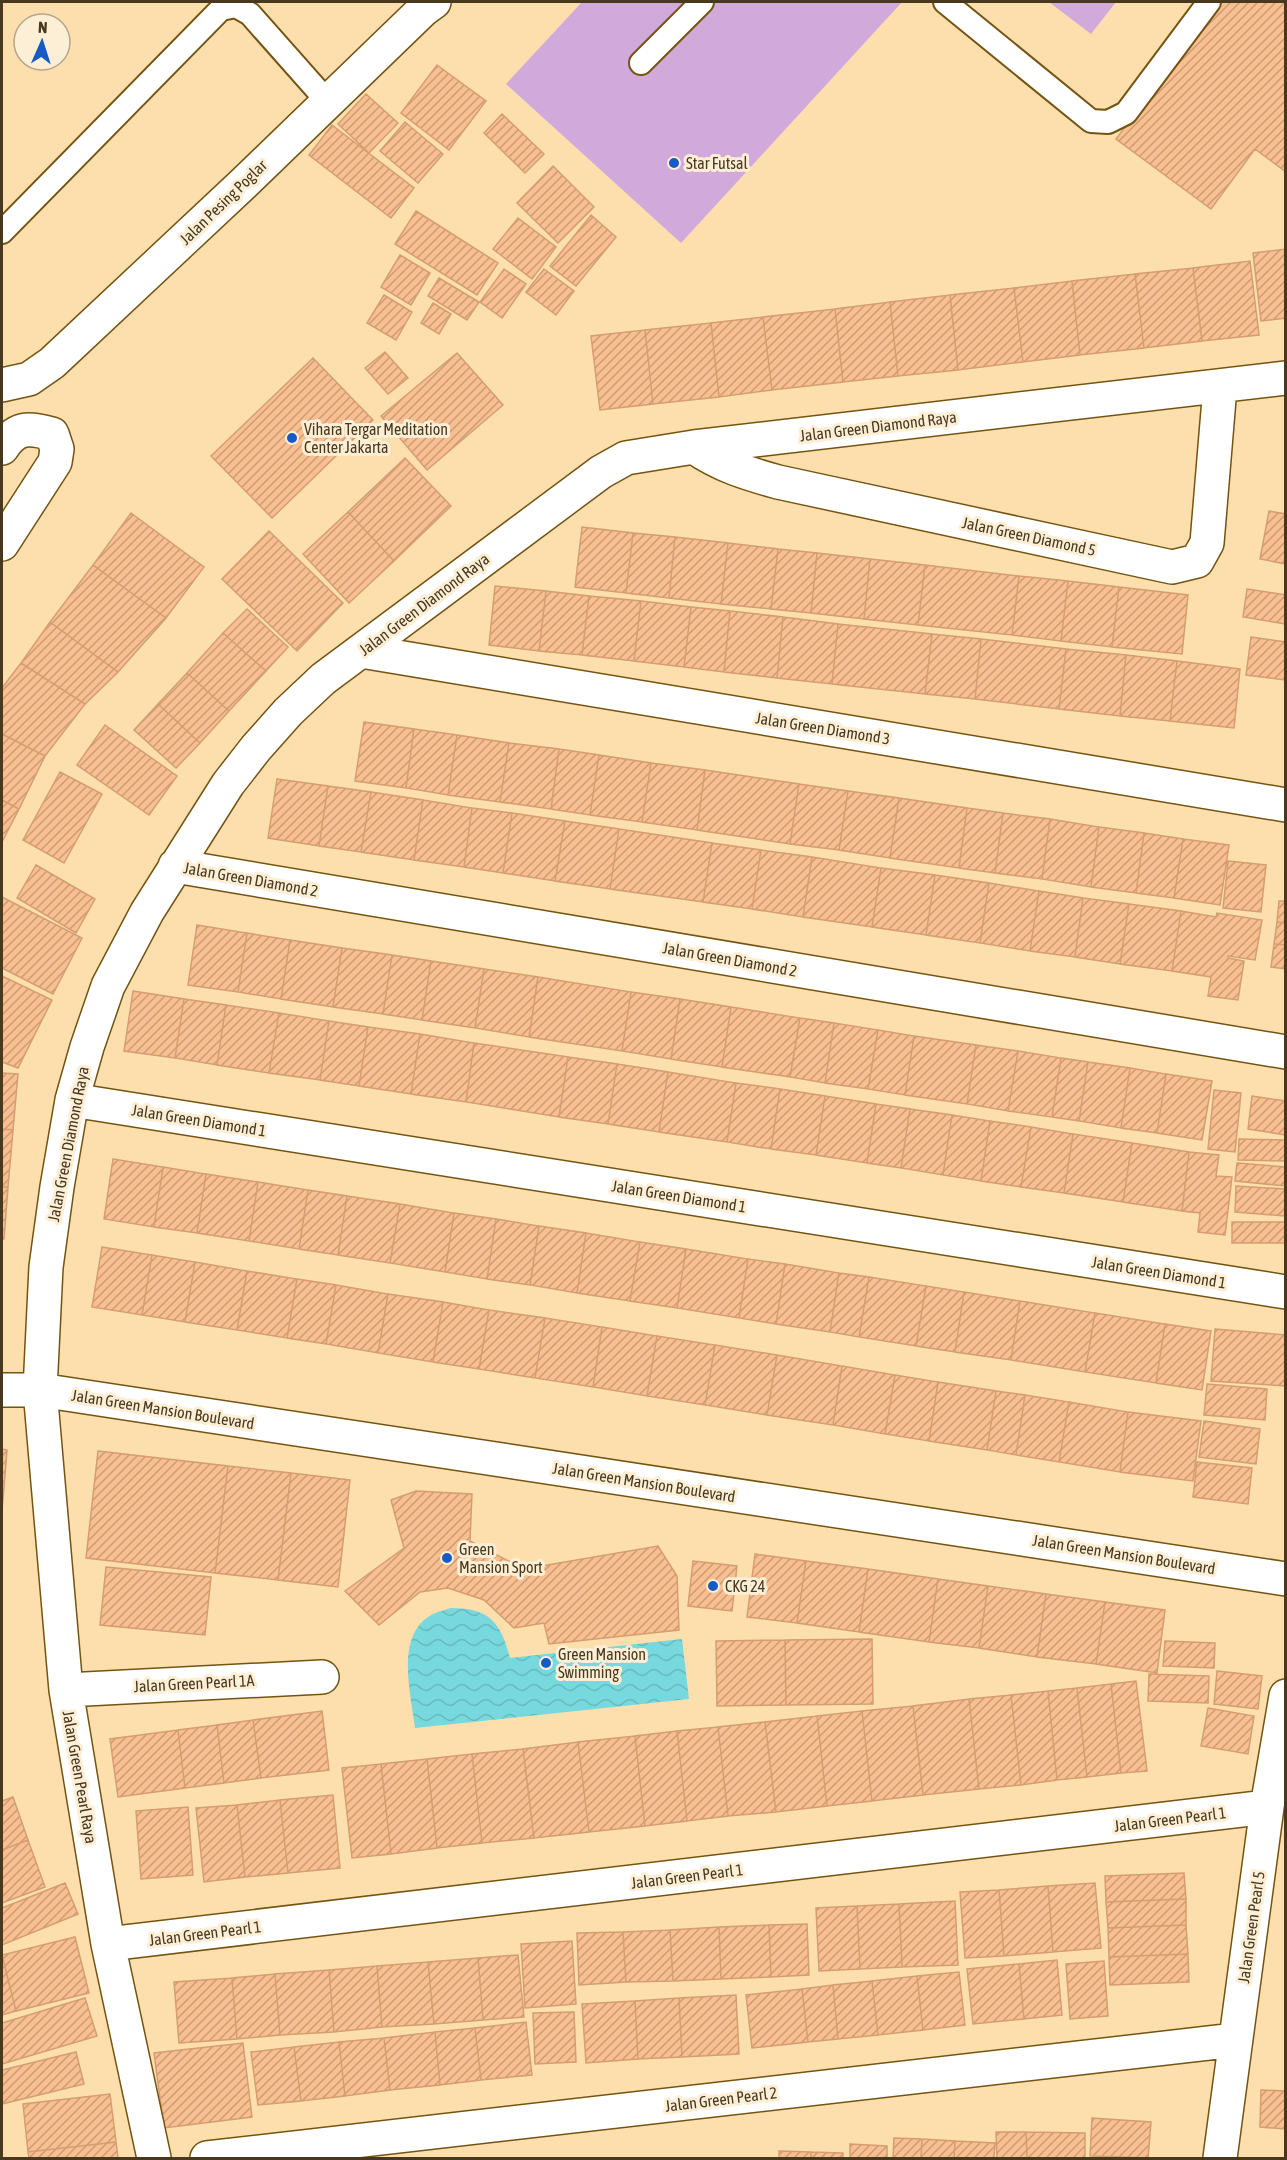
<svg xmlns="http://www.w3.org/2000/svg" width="1287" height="2160" font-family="'Asap Condensed',sans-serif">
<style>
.pitch{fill:#d1a9db}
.water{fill:url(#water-waves)}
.building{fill:url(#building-hatch);stroke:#d59e70;stroke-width:1.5}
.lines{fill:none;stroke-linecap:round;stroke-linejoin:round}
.service-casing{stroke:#745411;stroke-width:26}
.minor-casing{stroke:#745411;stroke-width:36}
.service{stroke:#fff;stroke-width:22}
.minor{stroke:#fff;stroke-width:33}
.poi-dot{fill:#175ac5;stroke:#fdeed6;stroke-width:2}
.labels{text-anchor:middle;stroke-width:6;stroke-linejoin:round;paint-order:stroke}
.poi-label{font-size:16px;fill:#47381e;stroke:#fdeed6;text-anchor:start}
.street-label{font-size:16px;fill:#47381e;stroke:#fdeed6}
</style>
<defs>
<pattern id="water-waves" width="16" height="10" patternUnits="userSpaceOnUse" patternTransform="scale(1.5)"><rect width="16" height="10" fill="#77d8dd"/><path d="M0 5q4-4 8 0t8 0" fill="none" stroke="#68babd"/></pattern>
<pattern id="building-hatch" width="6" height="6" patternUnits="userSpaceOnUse" patternTransform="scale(1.5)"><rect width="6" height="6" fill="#f9bf91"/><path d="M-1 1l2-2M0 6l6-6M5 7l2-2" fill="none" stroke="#cb9c76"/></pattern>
</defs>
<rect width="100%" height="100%" fill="#fddfae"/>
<path class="pitch" d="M582,2H902L681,243L506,84Z
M1049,2H1116L1091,34Z"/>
<path class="water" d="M451,1608C490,1608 501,1623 510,1658L682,1639L689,1699L415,1728C411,1694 394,1634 433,1614C439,1611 446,1610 451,1608Z"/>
<path class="building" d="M1218,2H1286V172L1255,149L1211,209L1116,139Z
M437,65L486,101L449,150L401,113Z
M366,94L398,123L369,153L338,124Z
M502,114L544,154L525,173L484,133Z
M405,122L443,154L418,183L380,151Z
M332,125L414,188L391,218L309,155Z
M553,166L594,207L558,243L517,203Z
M416,211L498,263L477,295L395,244Z
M591,215L616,237L576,286L550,266Z
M518,218L556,247L532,279L493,249Z
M1286,249V318L1261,321L1253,253Z
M400,255L430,273L411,305L381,287Z
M1250,261L1259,335L1202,341L1193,268Z
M1193,268L1202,341L1144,348L1135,274Z
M504,269L526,284L502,318L480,302Z
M544,269L574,291L556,315L526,292Z
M1135,274L1144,348L1080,355L1072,281Z
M439,278L479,302L467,320L428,296Z
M1072,281L1080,355L1023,362L1014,288Z
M1014,288L1023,362L958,370L950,295Z
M384,295L412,312L396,340L367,323Z
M950,295L958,370L898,376L890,302Z
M890,302L898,376L843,382L835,309Z
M433,303L451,314L439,334L421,323Z
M835,309L843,382L772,390L763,317Z
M763,317L772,390L719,397L711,323Z
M711,323L719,397L653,404L645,330Z
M645,330L653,404L600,410L591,336Z
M385,352L408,378L388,394L365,368Z
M457,353L503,405L427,470L381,416Z
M313,358L373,420L272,518L211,456Z
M405,458L451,506L394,561L348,512Z
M1269,511L1286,514V564L1260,559Z
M348,512L394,561L349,603L303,554Z
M131,513L204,567L166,618L93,565Z
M582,527L633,533L626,593L575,587Z
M269,531L343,603L297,651L222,579Z
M633,533L675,537L669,598L626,593Z
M675,537L728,543L721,604L669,598Z
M728,543L778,549L771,609L721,604Z
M778,549L817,553L811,613L771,609Z
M817,553L870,559L864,619L811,613Z
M870,559L925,565L918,625L864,619Z
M93,565L166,618L118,672L50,622Z
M925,565L1019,576L1012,635L918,625Z
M1019,576L1068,581L1061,641L1012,635Z
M1068,581L1119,587L1112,647L1061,641Z
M495,586L546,591L539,651L489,645Z
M1119,587L1188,595L1182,654L1112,647Z
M1247,589L1286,595V624L1243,617Z
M546,591L589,596L582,655L539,651Z
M589,596L641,601L634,661L582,655Z
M641,601L691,607L684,667L634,661Z
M691,607L730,611L724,672L684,667Z
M247,609L288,647L266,671L223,633Z
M730,611L783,617L777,678L724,672Z
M783,617L838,624L832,684L777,678Z
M50,622L118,672L85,704L21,663Z
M838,624L932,634L925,694L832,684Z
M223,633L266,671L229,711L187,673Z
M932,634L981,639L975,699L925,694Z
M1251,637L1286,642L1285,680L1246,675Z
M981,639L1066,649L1059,709L975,699Z
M1066,649L1126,655L1120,716L1059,709Z
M1126,655L1177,661L1170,721L1120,716Z
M1177,661L1240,669L1234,728L1170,721Z
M21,663L85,704L45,756L2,734V688Z
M187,673L229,711L200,743L158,704Z
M158,704L200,743L176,768L134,730Z
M364,722L414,729L406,788L355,781Z
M105,725L177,776L149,815L77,765Z
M414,729L457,735L448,795L406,788Z
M2,734L45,756L19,809L2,800Z
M457,735L509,743L500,802L448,795Z
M509,743L559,749L551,809L500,802Z
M559,749L599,755L590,815L551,809Z
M599,755L651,763L642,822L590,815Z
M651,763L705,770L697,830L642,822Z
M705,770L799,784L790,844L697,830Z
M60,772L102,794L64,863L23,840Z
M277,779L328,786L319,846L268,838Z
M799,784L848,791L839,850L790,844Z
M328,786L371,792L361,852L319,846Z
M848,791L899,798L890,858L839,850Z
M371,792L423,800L414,860L361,852Z
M899,798L967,808L959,868L890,858Z
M2,800L19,809L2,842Z
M423,800L472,808L464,867L414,860Z
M472,808L512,813L503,873L464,867Z
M967,808L1003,813L995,873L959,868Z
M512,813L565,821L555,881L503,873Z
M1003,813L1050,819L1042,879L995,873Z
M1050,819L1099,827L1091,887L1042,879Z
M565,821L619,829L610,889L555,881Z
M1099,827L1144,833L1136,893L1091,887Z
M619,829L712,843L703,902L610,889Z
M1144,833L1183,839L1174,898L1136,893Z
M1183,839L1229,845L1220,905L1174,898Z
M712,843L761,850L752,909L703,902Z
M761,850L812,857L803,917L752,909Z
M812,857L881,868L872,927L803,917Z
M1228,861L1266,865L1261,912L1223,908Z
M36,865L95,899L76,933L17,898Z
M881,868L935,875L926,935L872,927Z
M935,875L989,883L980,943L926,935Z
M989,883L1039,891L1030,951L980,943Z
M1039,891L1083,898L1075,957L1030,951Z
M2,897L82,938L53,994L2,968Z
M1083,898L1129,904L1120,964L1075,957Z
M1279,901H1286V923L1277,922Z
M1129,904L1181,911L1172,971L1120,964Z
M1181,911L1216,917L1217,913L1262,920L1255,960L1228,956V958L1244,961L1238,1000L1208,996L1211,977L1172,971Z
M1277,922L1286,923V945L1274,944Z
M197,925L247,933L238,992L188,985Z
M247,933L290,940L281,999L238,992Z
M290,940L342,948L333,1007L281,999Z
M1274,944L1286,945V969L1271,967Z
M342,948L392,955L383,1014L333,1007Z
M392,955L431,961L422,1020L383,1014Z
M431,961L484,969L475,1028L422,1020Z
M484,969L538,977L529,1037L475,1028Z
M2,976L52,1000L18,1068L2,1062Z
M538,977L631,992L622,1051L529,1037Z
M133,991L184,999L175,1058L124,1051Z
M631,992L680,999L671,1059L622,1051Z
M184,999L226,1005L217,1065L175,1058Z
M680,999L731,1007L722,1067L671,1059Z
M226,1005L279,1013L269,1073L217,1065Z
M731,1007L800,1018L790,1077L722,1067Z
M279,1013L329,1021L320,1080L269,1073Z
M800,1018L834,1023L825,1083L790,1077Z
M329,1021L368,1027L359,1086L320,1080Z
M834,1023L878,1030L868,1089L825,1083Z
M368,1027L420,1034L411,1094L359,1086Z
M878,1030L914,1036L905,1095L868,1089Z
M420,1034L474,1043L466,1102L411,1094Z
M914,1036L976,1045L967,1104L905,1095Z
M474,1043L568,1057L559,1117L466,1102Z
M976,1045L1018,1051L1008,1111L967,1104Z
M1018,1051L1061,1058L1052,1117L1008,1111Z
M568,1057L617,1064L608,1124L559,1117Z
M1061,1058L1088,1062L1079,1121L1052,1117Z
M1088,1062L1130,1068L1121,1128L1079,1121Z
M617,1064L668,1072L659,1132L608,1124Z
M1130,1068L1166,1074L1157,1133L1121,1128Z
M668,1072L736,1083L727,1142L659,1132Z
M2,1073L18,1074L13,1130L2,1129Z
M1166,1074L1212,1081L1202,1140L1157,1133Z
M736,1083L780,1089L771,1149L727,1142Z
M780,1089L825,1096L816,1155L771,1149Z
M1214,1090L1241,1093L1235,1152L1208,1149Z
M825,1096L876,1104L867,1163L816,1155Z
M1252,1096L1286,1101V1135L1248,1129Z
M876,1104L910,1109L901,1168L867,1163Z
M910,1109L952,1115L943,1175L901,1168Z
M952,1115L990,1121L981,1181L943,1175Z
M990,1121L1031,1127L1021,1187L981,1181Z
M1031,1127L1073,1134L1064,1193L1021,1187Z
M2,1129L13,1130L8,1187H2Z
M1073,1134L1132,1143L1123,1202L1064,1193Z
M1239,1139L1286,1140V1161L1238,1160Z
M1132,1143L1189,1152L1182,1211L1123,1202Z
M1189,1152L1219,1155L1216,1176L1232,1177L1225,1235L1198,1232L1200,1213L1182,1211Z
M113,1159L163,1167L154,1227L104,1219Z
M1237,1163L1286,1167V1186L1235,1181Z
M163,1167L206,1174L197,1233L154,1227Z
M206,1174L258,1182L249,1241L197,1233Z
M258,1182L308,1190L299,1249L249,1241Z
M1236,1186L1286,1189L1285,1216L1235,1212Z
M2,1187H8L4,1239H2Z
M308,1190L347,1196L338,1255L299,1249Z
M347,1196L400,1204L390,1263L338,1255Z
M400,1204L454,1213L445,1272L390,1263Z
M454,1213L496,1219L487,1279L445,1272Z
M496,1219L539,1226L530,1285L487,1279Z
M1232,1222H1286V1243H1232Z
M539,1226L586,1233L577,1293L530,1285Z
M586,1233L640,1242L630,1301L577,1293Z
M640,1242L686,1249L677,1308L630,1301Z
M102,1247L152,1255L142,1315L92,1307Z
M686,1249L748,1259L739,1318L677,1308Z
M152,1255L195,1262L185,1322L142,1315Z
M748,1259L785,1264L776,1324L739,1318Z
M195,1262L247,1271L237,1330L185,1322Z
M785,1264L839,1273L830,1332L776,1324Z
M247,1271L297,1279L287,1338L237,1330Z
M839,1273L869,1277L859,1337L830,1332Z
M869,1277L926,1286L916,1346L859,1337Z
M297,1279L336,1285L326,1344L287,1338Z
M336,1285L388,1294L378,1353L326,1344Z
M926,1286L964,1292L955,1352L916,1346Z
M964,1292L1020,1301L1011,1360L955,1352Z
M388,1294L443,1302L433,1362L378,1353Z
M1020,1301L1095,1313L1085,1372L1011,1360Z
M443,1302L489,1310L479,1369L433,1362Z
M489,1310L545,1318L535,1378L479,1369Z
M1095,1313L1165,1324L1156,1383L1085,1372Z
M545,1318L602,1327L593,1387L535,1378Z
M1165,1324L1211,1331L1202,1390L1156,1383Z
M602,1327L657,1336L647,1396L593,1387Z
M1215,1329L1286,1335V1386L1211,1381Z
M657,1336L715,1345L705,1405L647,1396Z
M715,1345L777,1355L767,1415L705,1405Z
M777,1355L842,1366L833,1425L767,1415Z
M842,1366L895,1375L885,1434L833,1425Z
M895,1375L938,1382L929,1441L885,1434Z
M938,1382L996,1391L987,1450L929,1441Z
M1207,1384L1267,1389L1265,1420L1204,1415Z
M996,1391L1025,1395L1016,1455L987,1450Z
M1025,1395L1069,1402L1059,1462L1016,1455Z
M1069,1402L1128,1412L1120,1472L1059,1462Z
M1128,1412L1201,1421L1193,1481L1120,1472Z
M1204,1421L1260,1429L1256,1464L1199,1457Z
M2,1449L7,1450L2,1511Z
M98,1451L228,1466L215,1573L86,1558Z
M1197,1462L1252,1468L1248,1504L1193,1497Z
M228,1466L291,1473L278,1580L215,1573Z
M291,1473L350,1480L338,1587L278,1580Z
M416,1491L472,1494L470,1541L524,1569L658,1546L677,1576L679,1630L549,1644L544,1623L514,1628L484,1600L448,1588L420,1592L379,1625L345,1591L404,1548L391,1500Z
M755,1554L806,1561L797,1623L747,1617Z
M693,1561L737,1566L732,1611L688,1606Z
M806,1561L868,1569L859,1632L797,1623Z
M106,1567L211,1577L205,1635L100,1625Z
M868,1569L938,1579L929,1642L859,1632Z
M938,1579L988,1586L979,1648L929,1642Z
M988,1586L1046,1594L1037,1657L979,1648Z
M1046,1594L1105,1602L1096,1664L1037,1657Z
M1105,1602L1165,1610L1157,1673L1096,1664Z
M872,1639L873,1704L786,1705L785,1640Z
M785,1640L786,1705L717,1706L716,1641Z
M1165,1641L1215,1643L1214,1668L1163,1666Z
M1217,1671L1262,1676L1258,1709L1214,1704Z
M1149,1674L1209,1676L1208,1703L1148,1701Z
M1136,1681L1147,1771L1121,1773L1111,1684Z
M1111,1684L1121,1773L1087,1777L1077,1688Z
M1077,1688L1087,1777L1057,1780L1048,1691Z
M1048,1691L1057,1780L1021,1785L1011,1695Z
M1011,1695L1021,1785L979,1789L969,1699Z
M969,1699L979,1789L923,1795L913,1706Z
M913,1706L923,1795L872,1801L862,1711Z
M1208,1708L1254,1716L1248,1754L1201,1746Z
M322,1711L329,1770L261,1778L253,1720Z
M862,1711L872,1801L827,1806L817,1716Z
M817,1716L827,1806L776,1812L765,1722Z
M253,1720L261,1778L224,1783L217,1725Z
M765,1722L776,1812L728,1816L718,1727Z
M217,1725L224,1783L185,1788L178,1730Z
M718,1727L728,1816L687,1821L677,1731Z
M178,1730L185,1788L118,1797L110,1739Z
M677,1731L687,1821L645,1826L635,1736Z
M635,1736L645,1826L589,1832L578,1742Z
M578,1742L589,1832L534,1838L523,1749Z
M523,1749L534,1838L482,1843L472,1754Z
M472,1754L482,1843L437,1848L427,1759Z
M427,1759L437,1848L391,1854L381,1764Z
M381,1764L391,1854L352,1858L342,1768Z
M333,1795L340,1868L288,1873L280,1800Z
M13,1797L28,1840L2,1850V1801Z
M280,1800L288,1873L245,1877L237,1805Z
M237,1805L245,1877L204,1882L196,1808Z
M188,1807L193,1875L141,1879L136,1811Z
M28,1840L45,1887L2,1903V1850Z
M1184,1873L1186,1899L1106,1902L1105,1876Z
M65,1883L78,1914L2,1945V1908Z
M1095,1883L1101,1948L1053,1952L1048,1886Z
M1048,1886L1053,1952L1004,1956L999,1890Z
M999,1890L1004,1956L965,1958L960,1892Z
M1186,1899V1925L1108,1928L1106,1902Z
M955,1901L958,1965L902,1967L899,1904Z
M899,1904L902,1967L860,1969L857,1906Z
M857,1906L860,1969L819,1971L816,1908Z
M807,1924L809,1975L771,1977L769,1925Z
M769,1925L771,1977L721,1979L719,1927Z
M1186,1925L1188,1954L1109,1957L1108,1928Z
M719,1927L721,1979L673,1981L670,1930Z
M670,1930L673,1981L626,1982L623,1932Z
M623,1932L626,1982L579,1985L577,1933Z
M75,1937L89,1993L16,2011L2,1955Z
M572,1941L576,2004L525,2008L521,1944Z
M1188,1954L1189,1982L1110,1985L1109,1957Z
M2,1955L16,2011L2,2015Z
M518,1955L524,2017L483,2020L478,1958Z
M478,1958L483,2020L434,2024L428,1962Z
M1057,1960L1062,2015L1024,2019L1019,1964Z
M1104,1961L1108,2016L1070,2019L1066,1964Z
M428,1962L434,2024L382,2027L377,1966Z
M1019,1964L1024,2019L973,2024L967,1969Z
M377,1966L382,2027L334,2032L329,1970Z
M329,1970L334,2032L280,2035L275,1974Z
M959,1972L965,2025L923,2030L917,1976Z
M275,1974L280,2035L237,2039L232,1978Z
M917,1976L923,2030L878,2035L872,1981Z
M232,1978L237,2039L179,2043L174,1982Z
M872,1981L878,2035L838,2039L833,1985Z
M833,1985L838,2039L808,2042L802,1989Z
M802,1989L808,2042L752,2048L746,1995Z
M736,1995L739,2054L682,2057L679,1998Z
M85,1998L97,2036L2,2064V2023Z
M679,1998L682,2057L638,2059L635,2001Z
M635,2001L638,2059L586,2063L582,2004Z
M574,2012L576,2062L535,2064L533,2013Z
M526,2022L532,2075L481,2080L475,2028Z
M475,2028L481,2080L440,2085L435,2032Z
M435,2032L440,2085L390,2090L384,2038Z
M384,2038L390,2090L345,2096L339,2042Z
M339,2042L345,2096L301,2101L294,2047Z
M243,2043L252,2117L164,2128L154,2053Z
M294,2047L301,2101L258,2105L251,2052Z
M76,2052L84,2084L2,2104V2070Z
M1261,2090L1286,2091L1285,2129L1260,2127Z
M110,2094L116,2142L28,2152L23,2104Z
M1092,2118L1151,2122L1148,2158L1090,2156Z
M996,2132H1026L1027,2158H997Z
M1026,2132L1085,2133V2158H1027Z
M894,2138L922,2139L921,2158H893Z
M922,2139L955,2141L954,2158H921Z
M955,2141L995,2143L994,2158H954Z
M116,2142L118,2158H29L28,2152Z
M850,2144L887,2146V2158H850Z
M779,2151L811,2152V2158H779Z
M811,2152L843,2153V2158H811Z"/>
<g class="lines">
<g class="service-casing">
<path id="service" d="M945,2L1091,121L1108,122L1126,113L1209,2
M641,63L702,2
M2,232L221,9L236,6L250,14L327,101"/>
</g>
<g class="minor-casing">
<path id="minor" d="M2,385L29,379L52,363L244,183L423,10L434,2
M694,447C722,466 746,473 778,482L1172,567L1197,561L1207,543L1220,387
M2,448C16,427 28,427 52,434L57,449L55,462L2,544
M361,651L1286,805
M175,866L1286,1052
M72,1100L1286,1292
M2,1390H40L1286,1579
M66,1690L322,1677
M108,1944L1267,1807
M154,2158L108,1944L66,1690L40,1390L46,1267L57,1187L72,1100L87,1047L108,986L147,912L228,784L256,748L288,712L323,679L601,472L626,458L694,447L1286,378
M207,2158L1235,2040
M1220,2158L1267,1807L1286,1696"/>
</g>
<use href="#service" class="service"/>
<use href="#minor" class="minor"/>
</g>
<g class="poi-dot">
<circle cx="674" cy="163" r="6"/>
<circle cx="292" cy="438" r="6"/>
<circle cx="447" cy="1558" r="6"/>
<circle cx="713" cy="1586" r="6"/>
<circle cx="546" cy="1663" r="6"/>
</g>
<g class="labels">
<g class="poi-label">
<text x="686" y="169">Star Futsal</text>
<text x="304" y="435">Vihara Tergar Meditation<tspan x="304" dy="18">Center Jakarta</tspan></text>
<text x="459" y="1555">Green<tspan x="459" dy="18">Mansion Sport</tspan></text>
<text x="725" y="1592">CKG 24</text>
<text x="558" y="1660">Green Mansion<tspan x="558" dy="18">Swimming</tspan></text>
</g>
<g class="street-label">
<text transform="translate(223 202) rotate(-44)" y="6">Jalan Pesing Poglar</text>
<text transform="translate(878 426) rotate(-7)" y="6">Jalan Green Diamond Raya</text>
<text transform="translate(1029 536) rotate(12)" y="6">Jalan Green Diamond 5</text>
<text transform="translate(424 604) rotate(-37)" y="6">Jalan Green Diamond Raya</text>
<text transform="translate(823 728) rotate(9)" y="6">Jalan Green Diamond 3</text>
<text transform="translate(251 879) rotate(10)" y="6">Jalan Green Diamond 2</text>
<text transform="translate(730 959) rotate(10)" y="6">Jalan Green Diamond 2</text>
<text transform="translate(199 1120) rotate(9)" y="6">Jalan Green Diamond 1</text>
<text transform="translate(68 1144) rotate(-79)" y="6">Jalan Green Diamond Raya</text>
<text transform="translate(679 1196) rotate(9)" y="6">Jalan Green Diamond 1</text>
<text transform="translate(1159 1272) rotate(9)" y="6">Jalan Green Diamond 1</text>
<text transform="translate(163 1409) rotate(9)" y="6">Jalan Green Mansion Boulevard</text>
<text transform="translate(644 1482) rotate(9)" y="6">Jalan Green Mansion Boulevard</text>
<text transform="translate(1124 1554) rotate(9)" y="6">Jalan Green Mansion Boulevard</text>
<text transform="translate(194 1683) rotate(-3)" y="6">Jalan Green Pearl 1A</text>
<text transform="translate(80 1777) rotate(80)" y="6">Jalan Green Pearl Raya</text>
<text transform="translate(1170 1819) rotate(-7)" y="6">Jalan Green Pearl 1</text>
<text transform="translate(687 1876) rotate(-7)" y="6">Jalan Green Pearl 1</text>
<text transform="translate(1251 1927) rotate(-82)" y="6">Jalan Green Pearl 5</text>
<text transform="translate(205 1933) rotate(-7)" y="6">Jalan Green Pearl 1</text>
<text transform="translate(721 2099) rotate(-7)" y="6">Jalan Green Pearl 2</text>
</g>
</g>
<rect width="1287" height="2160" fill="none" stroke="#47381e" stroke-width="6"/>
<g transform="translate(42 42) rotate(3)"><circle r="28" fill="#fdeed6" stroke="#b4a58c" stroke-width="1.5"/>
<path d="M0-4.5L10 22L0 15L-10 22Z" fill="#175ac5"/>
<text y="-9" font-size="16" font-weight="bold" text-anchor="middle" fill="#47381e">N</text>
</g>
</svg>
